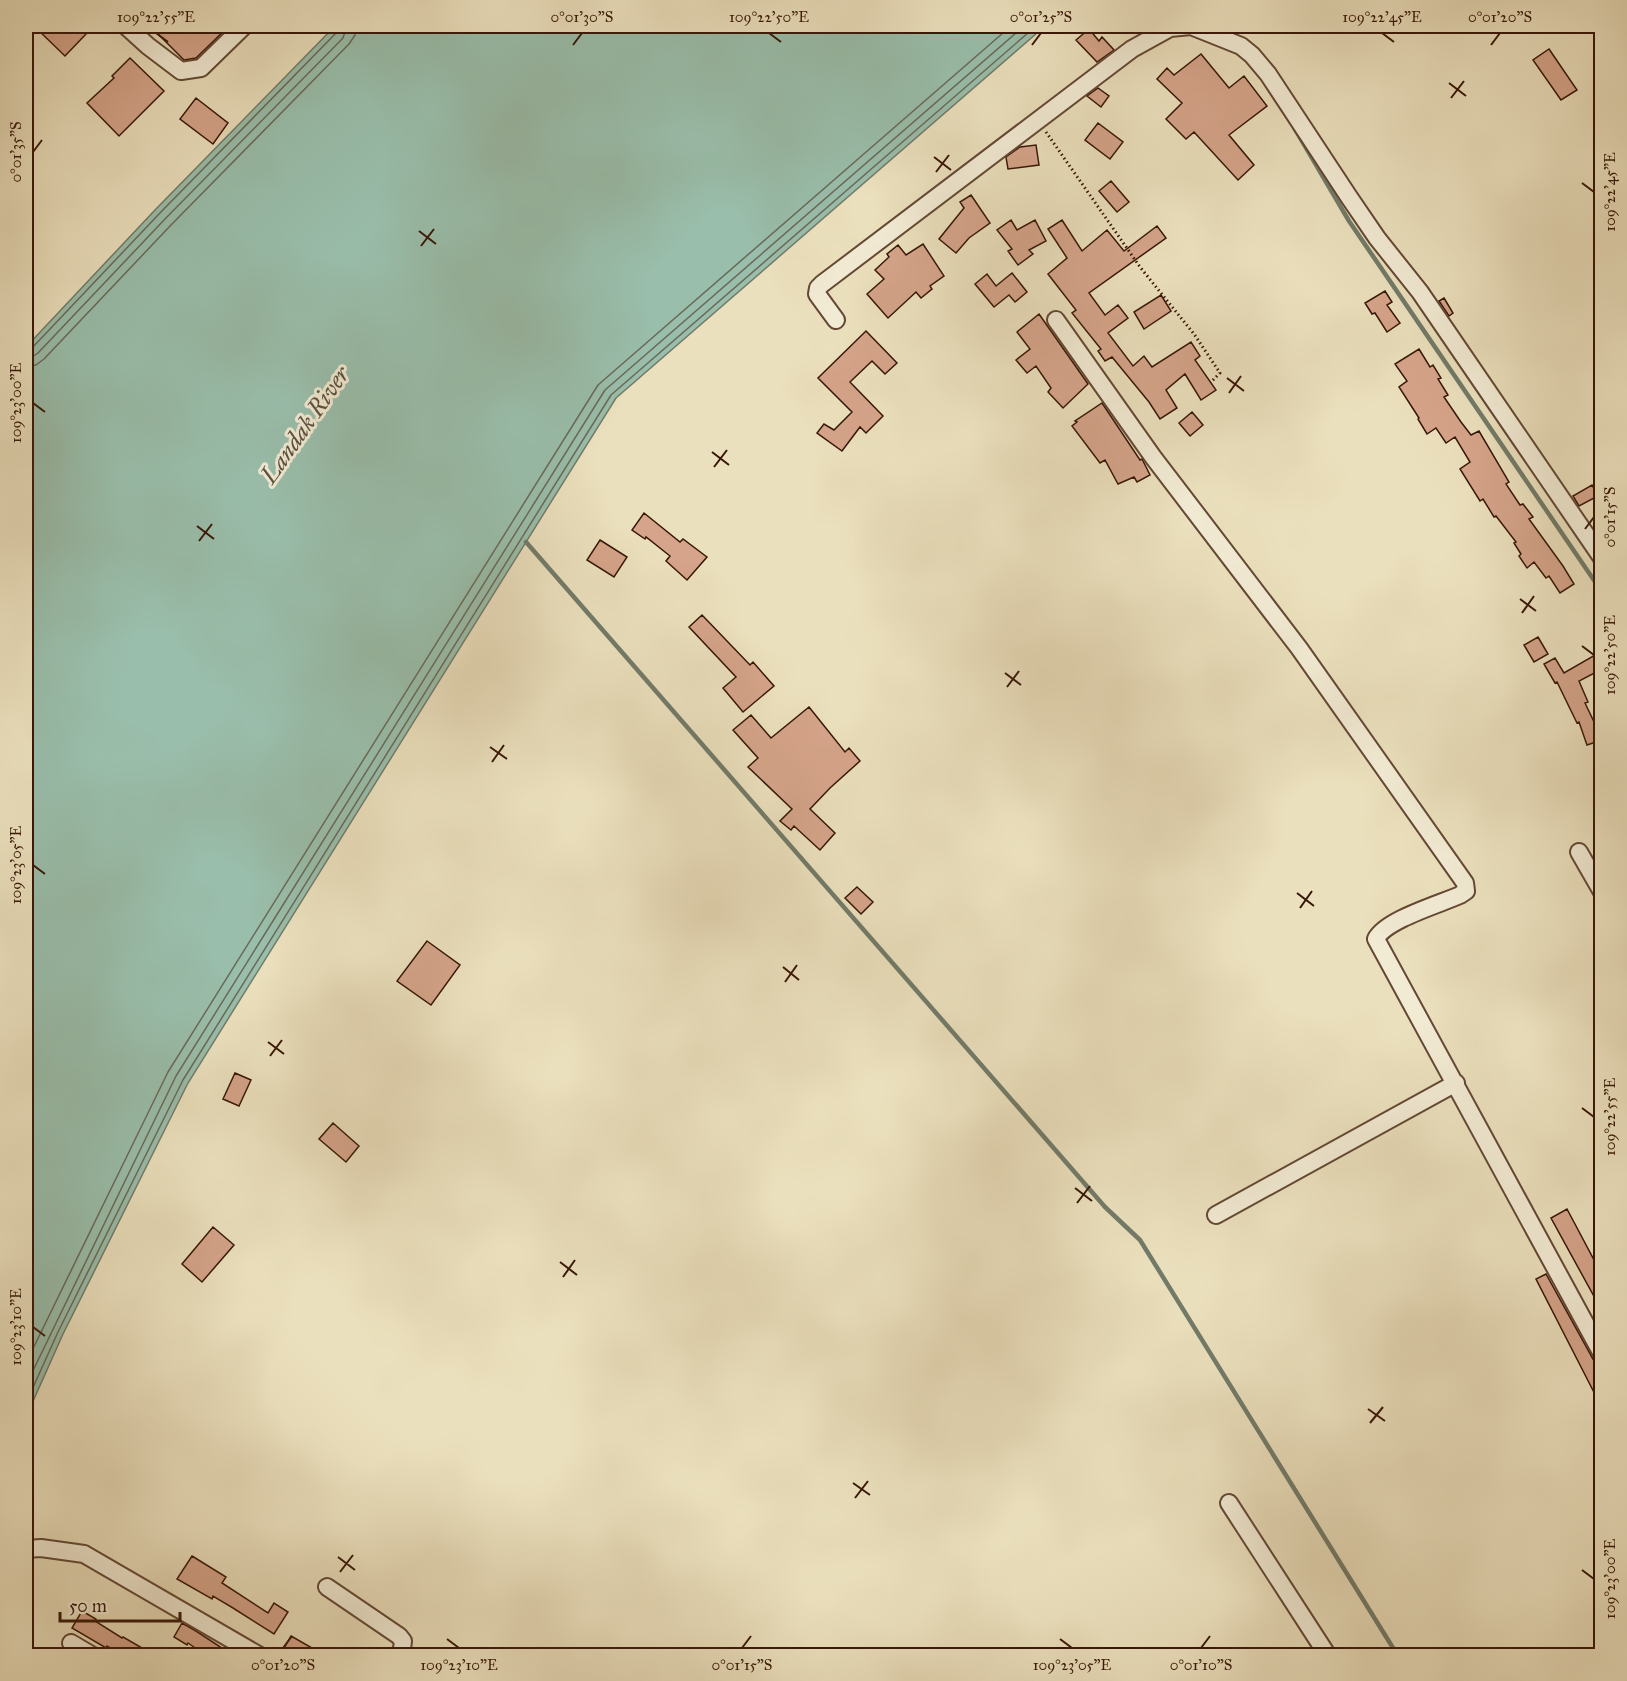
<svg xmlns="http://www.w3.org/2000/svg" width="1627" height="1681" font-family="'IM FELL Great Primer',serif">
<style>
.water{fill:#99beab;stroke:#727b69;stroke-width:1.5}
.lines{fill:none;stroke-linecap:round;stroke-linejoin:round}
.shore{stroke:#686a58;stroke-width:1.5}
.stream{stroke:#727b69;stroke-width:4.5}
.building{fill:#d5a48a;stroke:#371606;stroke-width:1.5}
.minor-casing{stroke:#644834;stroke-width:20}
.path{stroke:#371606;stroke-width:3;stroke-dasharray:1.5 3;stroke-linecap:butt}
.minor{stroke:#f2ebd4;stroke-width:16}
.ticks{fill:none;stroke:#371606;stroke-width:2}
.labels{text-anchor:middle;stroke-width:6;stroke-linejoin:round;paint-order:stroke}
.water-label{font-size:24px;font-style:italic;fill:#595140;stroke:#f2ebd4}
.neatline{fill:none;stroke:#371606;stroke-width:2}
.ticks-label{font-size:15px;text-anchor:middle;fill:#371606}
</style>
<rect width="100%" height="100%" fill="#ebe0bd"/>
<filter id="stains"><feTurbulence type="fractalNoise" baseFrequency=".00333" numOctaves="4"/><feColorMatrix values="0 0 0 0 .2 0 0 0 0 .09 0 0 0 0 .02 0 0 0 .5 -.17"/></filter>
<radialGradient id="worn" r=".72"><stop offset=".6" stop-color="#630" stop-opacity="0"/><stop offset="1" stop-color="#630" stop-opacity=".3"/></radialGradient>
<path class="water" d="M335,26H1045L616,398L188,1083L63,1334L26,1417V347L155,210Z"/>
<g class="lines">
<path class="shore" d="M26,350L32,348L159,214L337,32L339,26
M26,358L32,357L38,353L165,219L343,38L347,26
M26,367L36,365L44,359L171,225L349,44L355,35L356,26
M26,1363L168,1072L598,385L1011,26
M26,1385L176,1076L605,390L1024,26
M26,1403L58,1332L183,1080L611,395L1036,26"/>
<path class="stream" d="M1295,129L1349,221L1602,592
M526,542L1105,1207L1140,1240L1398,1656"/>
</g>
<path class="building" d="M34,26H77L86,34L65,56Z
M150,26H229L196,58L184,60Z
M1089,29L1099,41L1102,37L1114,50L1097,62L1076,40Z
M1549,49L1577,90L1561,100L1533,60Z
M1201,54L1229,88L1244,76L1267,106L1229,135L1254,165L1238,180L1194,132L1186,139L1166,119L1182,103L1157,79L1167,68L1174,75Z
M130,58L164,91L119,136L87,103L114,78L112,76Z
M1098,88L1109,96L1101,107L1087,96Z
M196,98L228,123L213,144L180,119Z
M1098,123L1123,142L1110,159L1085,140Z
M1036,145L1039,165L1008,169L1006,157L1020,147Z
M1111,181L1129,202L1117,212L1099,191Z
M971,195L990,223L969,238L956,253L939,239L964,208L960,202Z
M1011,220L1017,230L1035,220L1046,241L1029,250L1033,254L1018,265L1008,251L1012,249L997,230Z
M1062,220L1082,251L1107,230L1124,251L1157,226L1166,238L1089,293L1105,315L1118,305L1128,318L1108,333L1133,366L1144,356L1152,367L1191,342L1200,356L1195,360L1216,390L1201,400L1185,374L1166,390L1177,408L1160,419L1149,402L1112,357L1105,361L1098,351L1101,349L1072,313L1076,310L1048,274L1067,258L1048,229Z
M923,244L944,276L930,286L932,289L921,298L916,292L888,318L867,294L884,279L875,270L889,257L887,254L898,245L906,255Z
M1012,273L1027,292L1015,302L1009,295L994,307L975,284L987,274L996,286Z
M1385,291L1392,302L1387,305L1400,323L1387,332L1375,313L1372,314L1365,303Z
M1161,295L1171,311L1144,329L1134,312Z
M1444,298L1453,313L1449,316L1439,301Z
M1039,314L1088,384L1063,408L1048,392L1051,388L1036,366L1027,373L1016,360L1030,349L1017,332Z
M866,331L897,363L885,374L872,361L850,382L883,416L866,433L860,427L842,451L817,433L824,424L834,430L852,412L818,378Z
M1419,349L1430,367L1433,365L1441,378L1438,379L1448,395L1444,397L1461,422L1471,435L1479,431L1509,482L1506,484L1520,505L1523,504L1533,517L1529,519L1563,566L1574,584L1560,593L1549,576L1546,578L1534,562L1527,568L1519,556L1521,554L1514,543L1516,542L1496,516L1494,517L1483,499L1480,501L1460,469L1470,462L1455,437L1446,443L1436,428L1427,434L1418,419L1419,418L1399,387L1407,381L1395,364Z
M1102,403L1140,460L1142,459L1150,475L1137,482L1134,477L1118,484L1105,460L1100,463L1072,426L1077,422L1075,421Z
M1192,412L1203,425L1190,436L1179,423Z
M1592,485L1598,496L1579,506L1573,496Z
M644,513L680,542L683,539L707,557L687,580L666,561L670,556L646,537L645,539L632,530Z
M600,540L627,557L614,577L587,560Z
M702,615L750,665L753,662L774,686L743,712L723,688L736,677L689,627Z
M1538,637L1548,654L1534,662L1524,645Z
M1602,651V669L1579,681L1588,702L1585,703L1596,726L1602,724V740L1587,745L1579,722L1577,723L1557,682L1555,683L1544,664L1555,658L1564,673Z
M809,707L845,752L849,748L860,761L830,788L810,809L835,833L820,850L794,826L791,830L780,821L792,809L748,767L758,758L733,730L751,715L771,738Z
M857,887L873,902L861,914L845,898Z
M427,941L460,965L431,1005L397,981Z
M235,1073L251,1080L239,1106L223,1099Z
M333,1123L359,1146L346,1162L319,1139Z
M1567,1209L1602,1275V1311L1551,1218Z
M213,1227L234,1245L202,1282L182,1264Z
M1546,1274L1593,1359L1602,1371V1408L1536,1279Z
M192,1556L226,1577L222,1583L268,1613L274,1603L288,1612L274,1634L233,1608L213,1596L212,1599L177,1579Z
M82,1611L96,1619L95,1621L122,1638L123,1637L156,1656H124L107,1646L106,1648L72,1628Z
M182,1623L196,1631L234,1656H207L188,1643L187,1645L174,1637Z
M291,1636L326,1656H293L283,1650Z"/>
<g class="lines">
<g class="minor-casing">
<path id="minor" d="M126,26L148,46L181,71L201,68L244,26
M836,320L817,294L818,288L822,284L1132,49L1170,28L1191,26L1241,46L1252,55L1268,74L1349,197L1377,238L1420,292L1602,558
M1056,320L1153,457L1299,648L1465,883L1466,891L1460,895C1440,904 1385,920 1376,939L1602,1354
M1579,852L1602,892
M1216,1215L1456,1083
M1229,1503L1328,1656
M26,1549L41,1548L84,1554L260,1656
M327,1587L399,1636L403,1641L402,1649L398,1656
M71,1643L93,1656"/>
</g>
<path class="path" d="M1046,132L1140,267L1194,334L1220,373L1211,382"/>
<use href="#minor" class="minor"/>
</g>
<path class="ticks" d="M156,33L168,42M769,33L781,42M1382,33L1394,42M573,45L582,33M1032,45L1041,33M1491,45L1500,33M1449,83L1466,96M1451,98L1464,81M33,152L42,140M934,157L951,170M936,172L949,155M1582,183L1594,192M419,231L436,244M421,246L434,229M1227,378L1244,391M1229,393L1241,376M33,403L45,412M712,452L729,465M714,467L727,450M197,526L214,539M1585,529L1594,517M199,541L212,524M1520,599L1536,611M1522,613L1534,596M1582,646L1594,655M1005,673L1021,685M1007,687L1019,671M490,747L507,759M492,762L504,745M33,865L45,874M1297,893L1314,906M1300,908L1312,891M783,967L799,980M785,982L797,965M268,1042L284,1054M270,1056L282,1040M1582,1108L1594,1117M1075,1188L1092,1201M1077,1203L1090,1186M560,1262L577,1275M563,1277L575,1260M33,1327L45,1336M1368,1409L1385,1421M1370,1423L1383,1407M853,1483L870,1495M855,1498L868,1481M338,1557L355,1570M1582,1570L1594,1579M340,1572L353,1555M447,1639L459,1648M1060,1639L1072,1648M283,1648L292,1636M742,1648L751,1636M1201,1648L1210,1636"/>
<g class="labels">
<g class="water-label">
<text transform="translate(305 425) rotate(-55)" y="8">Landak River</text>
</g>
</g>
<rect width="1627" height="1681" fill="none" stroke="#ebe0bd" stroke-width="66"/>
<path d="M60 1612v9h120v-9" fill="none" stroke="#371606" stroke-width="3"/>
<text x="69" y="1612" font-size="18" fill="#371606" stroke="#f2ebd4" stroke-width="4.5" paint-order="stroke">50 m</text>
<rect x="33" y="33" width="1561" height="1615" class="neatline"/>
<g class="ticks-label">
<text x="156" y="22">109°22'55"E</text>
<text x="582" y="22">0°01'30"S</text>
<text x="769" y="22">109°22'50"E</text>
<text x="1041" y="22">0°01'25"S</text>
<text x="1382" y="22">109°22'45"E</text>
<text x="1500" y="22">0°01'20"S</text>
<text transform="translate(16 152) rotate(-90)" y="5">0°01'35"S</text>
<text transform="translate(1610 192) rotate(-90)" y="5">109°22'45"E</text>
<text transform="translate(16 403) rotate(-90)" y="5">109°23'00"E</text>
<text transform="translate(1610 517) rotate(-90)" y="5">0°01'15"S</text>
<text transform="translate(1610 655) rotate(-90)" y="5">109°22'50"E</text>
<text transform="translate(16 865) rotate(-90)" y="5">109°23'05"E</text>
<text transform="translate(1610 1117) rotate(-90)" y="5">109°22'55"E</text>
<text transform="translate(16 1327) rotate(-90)" y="5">109°23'10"E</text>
<text transform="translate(1610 1579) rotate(-90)" y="5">109°23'00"E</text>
<text x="283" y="1670">0°01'20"S</text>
<text x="459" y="1670">109°23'10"E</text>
<text x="742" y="1670">0°01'15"S</text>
<text x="1072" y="1670">109°23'05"E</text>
<text x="1201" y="1670">0°01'10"S</text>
</g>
<rect width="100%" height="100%" filter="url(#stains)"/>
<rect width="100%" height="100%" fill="url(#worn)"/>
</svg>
